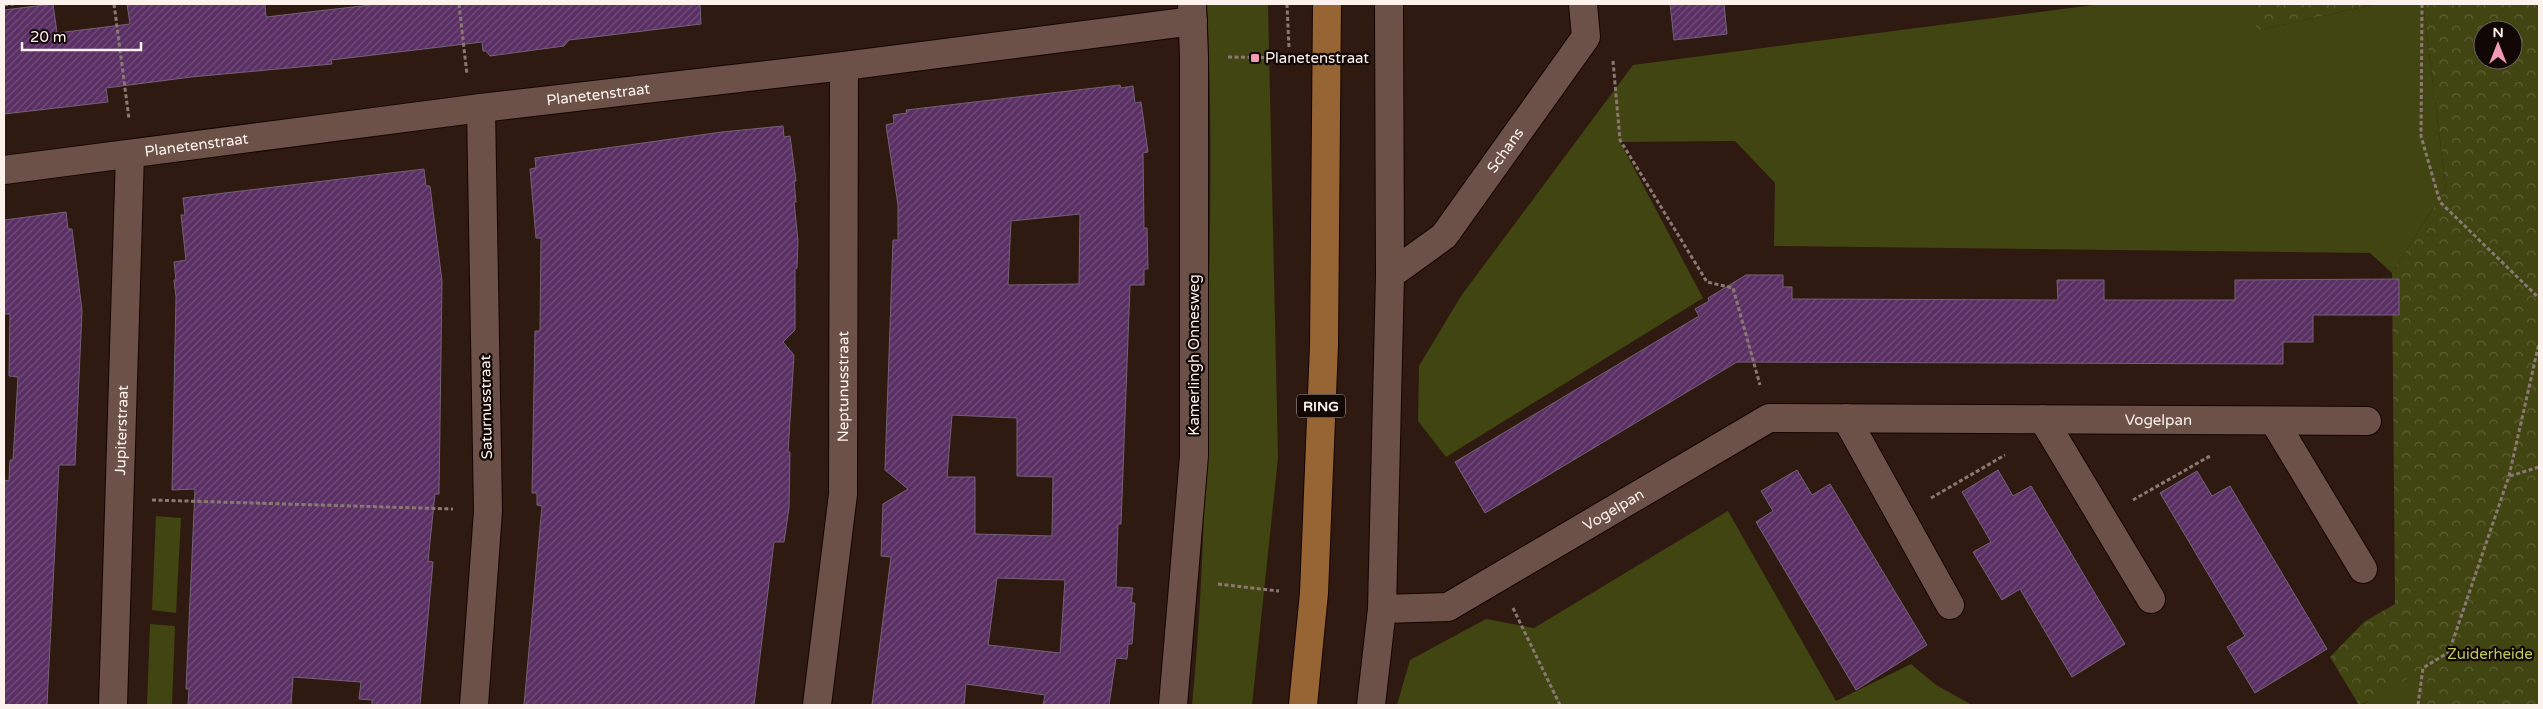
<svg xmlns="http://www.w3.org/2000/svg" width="2543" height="709" font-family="'Varela Round',sans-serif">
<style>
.green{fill:#414511}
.forest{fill:url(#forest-crowns);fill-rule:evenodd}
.building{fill:url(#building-hatch);stroke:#726276;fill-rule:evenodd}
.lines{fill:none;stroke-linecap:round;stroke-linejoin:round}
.minor-casing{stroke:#160401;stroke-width:30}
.primary-casing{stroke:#160401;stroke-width:30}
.path{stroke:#8a7972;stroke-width:3;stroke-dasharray:4 2.5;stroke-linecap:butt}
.minor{stroke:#6b5147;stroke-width:28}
.primary{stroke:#976533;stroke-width:28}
.poi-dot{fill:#f09ab5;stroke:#110705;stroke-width:2}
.labels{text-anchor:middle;stroke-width:4.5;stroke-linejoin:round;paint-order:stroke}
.shield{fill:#110705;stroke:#b6aba7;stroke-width:1}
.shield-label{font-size:14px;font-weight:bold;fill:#fdf1ec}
.poi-label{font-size:15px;fill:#fdf1ec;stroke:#110705;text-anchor:start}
.street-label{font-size:15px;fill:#fdf1ec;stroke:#110705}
.park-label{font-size:15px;fill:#bfc85f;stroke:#110705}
</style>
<defs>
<pattern id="forest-crowns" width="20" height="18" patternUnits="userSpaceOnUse" patternTransform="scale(1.25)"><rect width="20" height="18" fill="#414511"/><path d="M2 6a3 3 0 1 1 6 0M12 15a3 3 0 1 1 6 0" fill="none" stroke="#5d6034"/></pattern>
<pattern id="building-hatch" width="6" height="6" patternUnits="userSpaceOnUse" patternTransform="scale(1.25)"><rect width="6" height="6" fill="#5a2f64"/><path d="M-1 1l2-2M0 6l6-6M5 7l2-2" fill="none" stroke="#734e7a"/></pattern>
</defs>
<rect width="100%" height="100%" fill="#2f1a12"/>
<path class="green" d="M1207,4H1268L1278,458L1252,705H1192C1203,595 1205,484 1207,374C1210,250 1213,127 1207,4Z
M2101,4H2256V31L2376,4H2423L2446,188L2392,273L2370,253L1774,246L1775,183L1735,141L1620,142L1703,298L1446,457L1418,421L1419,366L1461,296L1633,65Z
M1728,511L1836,701L1911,664L1936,685L1972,705H1978H1397L1410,660L1486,619L1534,628Z
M156,516L181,518L176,613L152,610Z
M150,624L175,626L172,705H147Z
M2423,668L2418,705H2362Z"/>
<path class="forest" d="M2256,4H2376L2256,31Z
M2423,4H2539V705H2418L2422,669L2374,699L2359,705L2330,657L2364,622L2395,604L2392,273L2446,188ZM2483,30H2513V60H2483Z"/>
<path class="building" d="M53,4L57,33L130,24L127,4H265L266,17L379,4H700L701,24L569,40L564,46L490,56L486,51H483L482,42L331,60L332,64L191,77L106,88L108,102L4,114V10Z
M1670,4H1724L1727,34L1674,40Z
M1120,85L1121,88L1133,86L1135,103L1141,102L1148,152L1143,153L1144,228H1147L1148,269H1144V285H1130L1121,524H1118L1116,587L1133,588L1131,603H1135L1132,644H1128L1127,659L1116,658L1109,705H1043L1045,695L966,684L964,705H872L891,557L881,556L883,504L908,489L885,470L893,240H898V205L886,125L894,123L893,115L907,113L906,110ZM1080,214L1079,284L1008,285L1011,221ZM952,415L1017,418V476L1053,477L1052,536L975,534V477H947ZM997,578L1065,580L1060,653L988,645Z
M783,126L784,137L790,136L796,181H794L796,202H794L798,241L797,268L795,269V330L783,342L794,355L788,452H790L789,508L784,542H774L754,705H524L542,506L537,505V493H532L535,331H540L541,238H536L530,169L536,168L535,158L722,132Z
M424,169L426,186H430L442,281L439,494H435L428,561L433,562L420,705H372V700L359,699L361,682L293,677L291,705H188L189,689H186L195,489L172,490L176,297L174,280H176L174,262L186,260L181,215H185L183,198Z
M66,212L68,229H72L82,311L75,465H59L47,705H4V480L9,481L10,460H13L18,377L9,376L10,314H4V220Z
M1746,275H1783V287H1792V299L2058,300L2057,280H2104V300H2235V280L2399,279V315H2313V342H2283V364L1737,362L1485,513L1455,462L1699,316L1695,309L1709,301L1708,298Z
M1797,470L1812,495L1830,484L1927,645L1856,690L1756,522L1773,511L1761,491Z
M1998,470L2013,496L2031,486L2125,644L2072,677L2020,589L2002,600L1973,552L1991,542L1962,492Z
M2197,471L2212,496L2230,486L2327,649L2255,693L2227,647L2245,636L2160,493Z"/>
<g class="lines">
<g class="minor-casing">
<g id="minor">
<path id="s1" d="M4,170L481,108L844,66L1193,21"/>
<path id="s2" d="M1390,275L1444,236L1586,37L1583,4"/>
<path d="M1846,418L1950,605"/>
<path d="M2043,419L2151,599"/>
<path d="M2274,421L2363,569"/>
<path id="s3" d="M1382,609L1448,607L1769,418L2367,421"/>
<path id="s4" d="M113,705L130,154"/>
<path d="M474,705L488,511L481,108"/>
<path id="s5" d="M817,705L843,494L844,66"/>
<path d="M1173,705L1194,456V57L1192,4"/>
<path d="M1371,705L1382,609L1390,275L1389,4"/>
</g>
</g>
<g class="primary-casing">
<path id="primary" d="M1303,705L1314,593L1324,345L1327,4"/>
</g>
<path class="path" d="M114,4L129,119
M459,4L467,75
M1287,4L1289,48
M2422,4L2421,136L2440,202L2539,298
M4,5L14,4
M1228,57L1290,58
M1613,61L1620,140L1707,282L1733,288L1760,385
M2510,476L2539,467
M1931,498L2005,455
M152,500L453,509
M2133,500L2210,456
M1218,584L1279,591
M1513,608L1560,705
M2418,705L2423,668L2449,652L2509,476L2539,343"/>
<use href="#minor" class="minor"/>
<use href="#primary" class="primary"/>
</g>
<rect class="poi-dot" x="1250" y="53" width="10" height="10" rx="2.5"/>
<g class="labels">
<rect class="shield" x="1297" y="394.5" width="48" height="23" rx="4"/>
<g class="shield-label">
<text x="1321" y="411">RING</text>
</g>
<g class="poi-label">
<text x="1265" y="63">Planetenstraat</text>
</g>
<g class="street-label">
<text dy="5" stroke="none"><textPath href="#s1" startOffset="599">Planetenstraat</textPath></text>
<text dy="5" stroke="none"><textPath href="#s1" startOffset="194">Planetenstraat</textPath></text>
<text dy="5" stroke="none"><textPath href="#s2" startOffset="172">Schans</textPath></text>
<text transform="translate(1194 355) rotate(-90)" y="5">Kamerlingh Onnesweg</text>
<text dy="5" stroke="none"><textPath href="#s5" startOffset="320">Neptunusstraat</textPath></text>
<text transform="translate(486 407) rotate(-91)" y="5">Saturnusstraat</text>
<text dy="5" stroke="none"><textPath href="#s3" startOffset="828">Vogelpan</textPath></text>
<text dy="5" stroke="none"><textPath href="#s4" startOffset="275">Jupiterstraat</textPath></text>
<text dy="5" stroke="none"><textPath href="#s3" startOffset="258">Vogelpan</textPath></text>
</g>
<g class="park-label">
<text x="2490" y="659">Zuiderheide</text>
</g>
</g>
<rect width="2543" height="709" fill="none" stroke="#fdf1ec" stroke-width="10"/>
<g transform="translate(2498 45)"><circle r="24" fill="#110705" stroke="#6f6561"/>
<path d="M0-4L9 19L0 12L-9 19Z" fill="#f09ab5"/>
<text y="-8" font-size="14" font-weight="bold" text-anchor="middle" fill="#fdf1ec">N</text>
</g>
<path d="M22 42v8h119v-8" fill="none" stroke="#fdf1ec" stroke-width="2.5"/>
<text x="30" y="42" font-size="15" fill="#fdf1ec" stroke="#110705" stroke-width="4" paint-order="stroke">20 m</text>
</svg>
